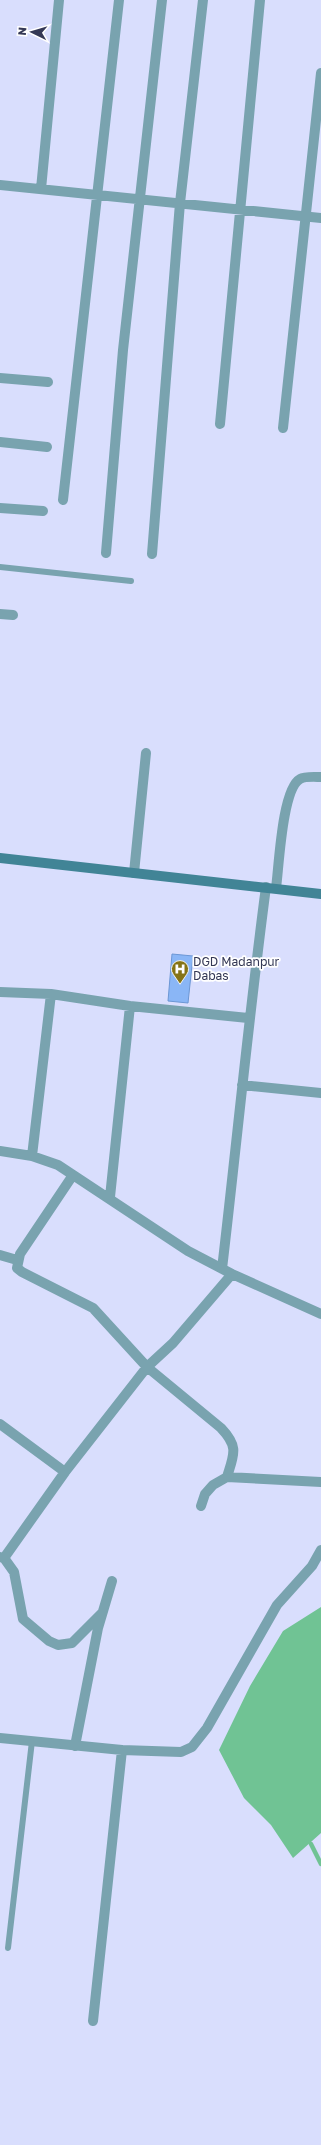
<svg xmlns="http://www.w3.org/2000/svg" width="321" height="2145" font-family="'Golos Text',sans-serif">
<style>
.water{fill:#70c394}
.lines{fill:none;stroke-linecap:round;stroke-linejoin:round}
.stream{stroke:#70c394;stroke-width:4.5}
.building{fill:#8ab6f6;stroke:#6c97d5}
.service{stroke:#79a3af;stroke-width:6}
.minor{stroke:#79a3af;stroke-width:10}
.secondary{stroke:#418496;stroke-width:10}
.labels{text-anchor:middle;stroke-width:3.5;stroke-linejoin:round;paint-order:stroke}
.poi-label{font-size:12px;fill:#343855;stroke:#fff;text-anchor:start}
</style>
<rect width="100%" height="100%" fill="#d9defd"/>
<path class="water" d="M321,1607V1833L293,1858L271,1825L244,1798L219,1750L250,1686L283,1631Z"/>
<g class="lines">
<path class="stream" d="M311,1844L321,1864"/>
</g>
<path class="building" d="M172,954L193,956L188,1003L168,1001Z"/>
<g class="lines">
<path class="service" d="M0,567L131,581
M8,1948L32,1741"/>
<path class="minor" d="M0,185L321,218
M41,189L59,0
M0,378L48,382
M220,424L260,0
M283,428L321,73
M0,442L47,447
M63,500L119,0
M0,508L43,511
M106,553L123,350L162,0
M152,554L180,203L203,0
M0,614L13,615
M134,873L146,753
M276,888C279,867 282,789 300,779C305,776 315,777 321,777
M0,992L51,994L130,1006L248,1018
M242,1085L321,1093
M0,1151L32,1156L58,1165L188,1251L232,1274L321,1314
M32,1156L51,994
M73,1175L20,1254L17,1268L22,1272L93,1308L147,1367L221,1428C239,1447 234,1454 227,1477
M110,1197L130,1006
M0,1255L17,1260
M222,1269C237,1141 249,1014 266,887
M0,1424L65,1472
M201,1506L205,1494L213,1485L227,1477L321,1482
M0,1557L4,1558L14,1572L23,1619L49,1641L58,1645L72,1643L102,1613
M4,1558L65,1472L147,1367L173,1343L232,1274
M0,1738L122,1750L181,1752L192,1747L207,1728L277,1605L312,1566L321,1550
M75,1746L98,1628L112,1581
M93,2021L122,1750"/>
<path class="secondary" d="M0,858L321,894"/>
</g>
<defs>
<g id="hospital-pin" transform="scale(0.9)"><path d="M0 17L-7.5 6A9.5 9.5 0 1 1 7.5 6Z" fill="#857416" stroke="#fff"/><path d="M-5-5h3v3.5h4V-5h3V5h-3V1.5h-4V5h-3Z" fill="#fff"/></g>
</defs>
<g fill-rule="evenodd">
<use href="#hospital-pin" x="180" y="969"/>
</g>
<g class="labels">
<g class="poi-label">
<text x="193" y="966">DGD Madanpur<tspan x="193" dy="14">Dabas</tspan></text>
</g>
</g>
<g transform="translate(32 32) rotate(275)" stroke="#ffffff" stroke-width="3" paint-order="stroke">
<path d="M0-3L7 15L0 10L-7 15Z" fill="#343855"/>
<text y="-6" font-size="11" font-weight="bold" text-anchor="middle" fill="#343855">N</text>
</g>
</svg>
